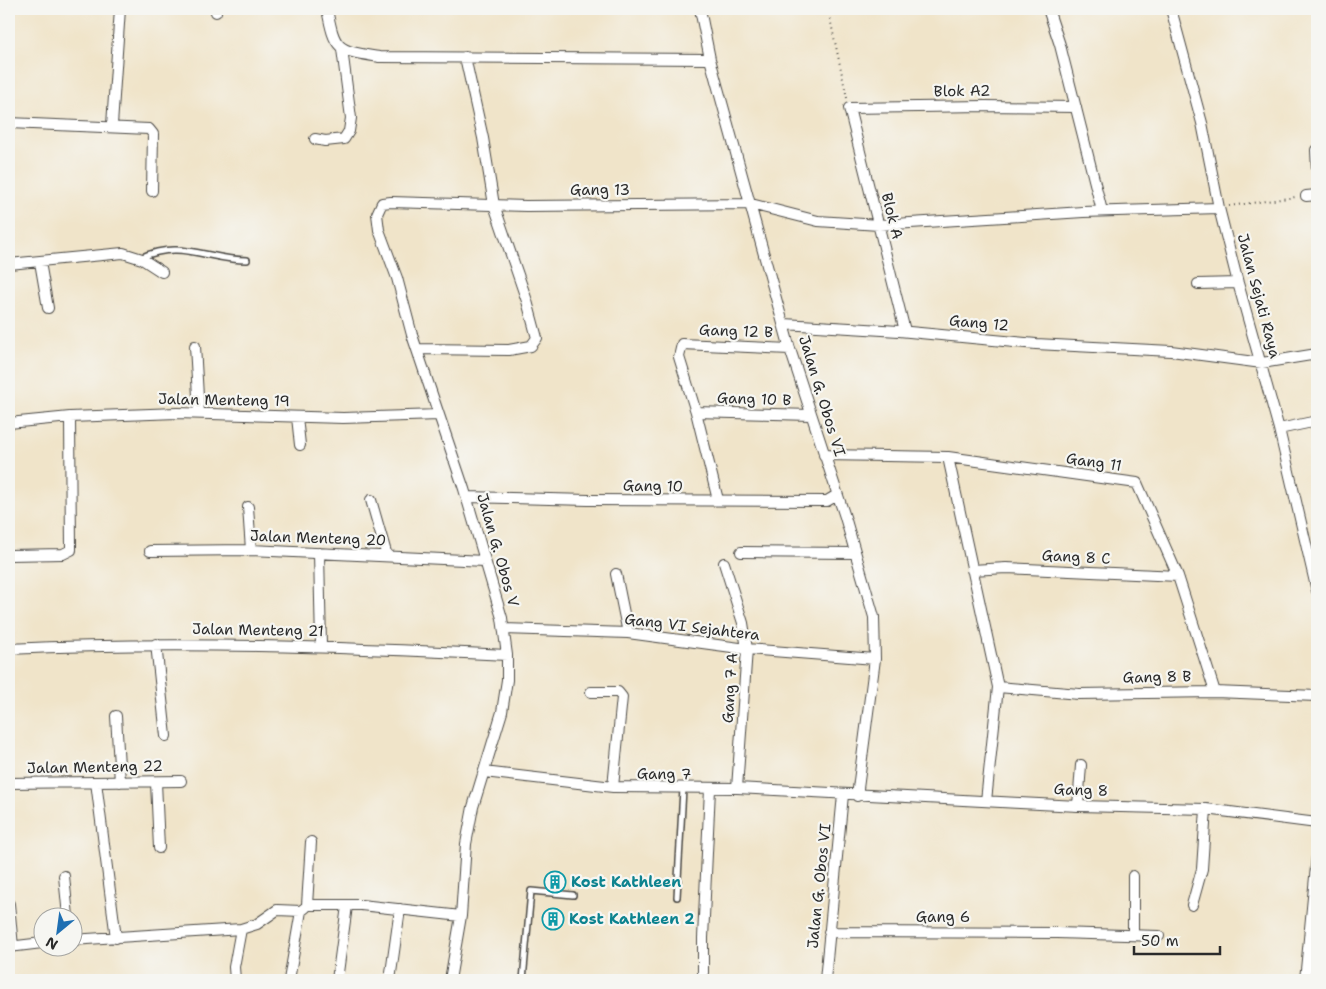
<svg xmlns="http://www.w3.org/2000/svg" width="1326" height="989" font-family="'Shantell Sans',sans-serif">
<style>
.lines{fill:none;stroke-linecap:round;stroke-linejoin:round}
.lane-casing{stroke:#494743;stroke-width:8}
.street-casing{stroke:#494743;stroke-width:12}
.path{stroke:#494743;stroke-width:2;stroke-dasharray:1 4;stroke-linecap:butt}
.lane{stroke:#fff;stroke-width:5}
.street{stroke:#fff;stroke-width:10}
.labels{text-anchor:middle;stroke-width:4.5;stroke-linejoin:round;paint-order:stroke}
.street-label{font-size:15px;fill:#2b2b2b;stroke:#f6f6f2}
.culture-label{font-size:15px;font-weight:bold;fill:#0d838f;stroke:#f6f6f2;text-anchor:start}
</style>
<rect width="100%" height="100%" fill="#f6f6f2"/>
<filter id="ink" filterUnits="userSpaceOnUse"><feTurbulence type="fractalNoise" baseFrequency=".02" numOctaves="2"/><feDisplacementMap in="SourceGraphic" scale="10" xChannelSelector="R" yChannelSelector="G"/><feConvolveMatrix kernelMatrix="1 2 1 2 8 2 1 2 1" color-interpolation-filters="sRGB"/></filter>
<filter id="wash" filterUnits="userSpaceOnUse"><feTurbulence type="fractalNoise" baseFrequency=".0096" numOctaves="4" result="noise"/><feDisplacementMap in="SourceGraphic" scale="20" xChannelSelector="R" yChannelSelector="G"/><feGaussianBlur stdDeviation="1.12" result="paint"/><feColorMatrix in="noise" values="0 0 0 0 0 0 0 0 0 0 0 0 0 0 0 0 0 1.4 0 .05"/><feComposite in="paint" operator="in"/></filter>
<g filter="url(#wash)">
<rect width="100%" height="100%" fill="#f0e4c9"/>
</g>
<g filter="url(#ink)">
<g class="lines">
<g class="lane-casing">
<path id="lane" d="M140,258C181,239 207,260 247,260
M677,897L683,789
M523,980L531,891L573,895"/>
</g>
<g class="street-casing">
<path id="street" d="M327,9C335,51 337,50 379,57L710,59
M700,9L710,59L790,349L845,517L874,617L875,659L857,796
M1048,9L1060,45L1102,211
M1171,9L1202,123L1219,208L1238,283L1279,429L1317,591
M216,12V9
M9,123L149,129L153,134L152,191
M112,125L120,9
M315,139L325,141L344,139L349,131L351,118L342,49
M1316,150L1317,171
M1306,196L1317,195
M40,262L48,308
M9,264L123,253L142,259L162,272
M1198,284L1238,283
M784,324L899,331L1036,344L1171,351L1262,363L1317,354
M905,331L849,108L985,106L1076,107
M195,346L199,413
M417,349L509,350L531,346L537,338L527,301L494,205L483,138L465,57
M696,412L811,415
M297,417L300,445
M9,423L70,417L177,413L343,418L439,415
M1279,429L1317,421
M824,455L948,457L1137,483L1178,576L1215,692
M948,457L998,687L986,801
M467,497L588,500L827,501L837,495
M371,500L387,556
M718,500L696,412L679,357L682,344L790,349
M248,507L251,550
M150,551L251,550L485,561
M741,552L855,553
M319,553L321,646
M9,555L63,554L71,550L70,417
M724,563L743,623L747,649L737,788
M972,570L1006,568L1178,576
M616,574L628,633
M504,629L628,633L747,649L875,659
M156,644L166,736
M9,649C175,641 341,647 507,655
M998,687L1079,694L1215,692L1317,696
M591,692H618L622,697L613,787
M116,716L120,782
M484,772L613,787L737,788L1078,806L1206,809L1317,823
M96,782L116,938
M156,782L159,848
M9,783L181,781
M1078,806L1081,765
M311,842L307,905H361L461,916
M64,876L68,916
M9,904L13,947
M1192,905L1202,869L1206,809
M829,932L1057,933L1159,936
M1133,935V876
M72,940L241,929L257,924L277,910L301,911
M9,947L42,943
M235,980L234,967L241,929
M289,980L301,911L306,907
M337,980L347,906
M390,980L400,909
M450,980L461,916L466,844L473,807L502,712L507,680V655L502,618L464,489L412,335L397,278L379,230L377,214L382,203L391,202L526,206L751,204L818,221L879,225L1083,212L1219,208
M703,980V938L710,789
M825,980L843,795
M1305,980L1317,856"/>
</g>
<path class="path" d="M828,9L847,98
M1229,206L1296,197"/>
<use href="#lane" class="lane"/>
<use href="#street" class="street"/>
</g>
</g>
<defs>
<g id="building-ring" transform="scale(1.125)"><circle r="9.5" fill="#f6f6f2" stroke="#0f9aa8" stroke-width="1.5"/><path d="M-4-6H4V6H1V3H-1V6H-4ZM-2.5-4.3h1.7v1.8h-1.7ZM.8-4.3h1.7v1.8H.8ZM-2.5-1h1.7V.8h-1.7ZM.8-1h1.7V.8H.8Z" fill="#0f9aa8"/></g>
</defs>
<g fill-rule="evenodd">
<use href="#building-ring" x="555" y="882"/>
<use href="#building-ring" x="553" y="919"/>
</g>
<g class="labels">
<g class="street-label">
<text transform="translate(962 91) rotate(-1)" y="5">Blok A2</text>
<text x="600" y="195">Gang 13</text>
<text transform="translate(892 216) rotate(76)" y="5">Blok A</text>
<text transform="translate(1259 296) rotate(75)" y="5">Jalan Sejati Raya</text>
<text transform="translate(979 323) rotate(5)" y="5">Gang 12</text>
<text transform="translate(736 331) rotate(2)" y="5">Gang 12 B</text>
<text transform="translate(822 396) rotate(73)" y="5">Jalan G. Obos VI</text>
<text transform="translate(754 399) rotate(2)" y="5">Gang 10 B</text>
<text transform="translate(224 400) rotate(1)" y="5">Jalan Menteng 19</text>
<text transform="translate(1094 462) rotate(8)" y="5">Gang 11</text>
<text transform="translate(653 486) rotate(1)" y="5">Gang 10</text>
<text transform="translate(318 538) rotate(2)" y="5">Jalan Menteng 20</text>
<text transform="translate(498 550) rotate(74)" y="5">Jalan G. Obos V</text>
<text transform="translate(1076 557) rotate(3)" y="5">Gang 8 C</text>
<text transform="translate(692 627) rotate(7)" y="5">Gang VI Sejahtera</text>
<text transform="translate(258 630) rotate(1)" y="5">Jalan Menteng 21</text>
<text transform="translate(1157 677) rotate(-1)" y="5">Gang 8 B</text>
<text transform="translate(730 688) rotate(-86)" y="5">Gang 7 A</text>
<text transform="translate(95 767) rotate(-1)" y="5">Jalan Menteng 22</text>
<text transform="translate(664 774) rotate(1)" y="5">Gang 7</text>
<text transform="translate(1081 790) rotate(2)" y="5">Gang 8</text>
<text transform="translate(819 886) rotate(-84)" y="5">Jalan G. Obos VI</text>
<text x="943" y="922">Gang 6</text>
</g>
<g class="culture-label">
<text x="571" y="887">Kost Kathleen</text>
<text x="569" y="924">Kost Kathleen 2</text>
</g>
</g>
<rect width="1326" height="989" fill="none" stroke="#f6f6f2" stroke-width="30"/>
<g transform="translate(58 932) rotate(209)"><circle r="24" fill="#f6f6f2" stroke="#a5a5a2"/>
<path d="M0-4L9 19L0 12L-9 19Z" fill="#1f6fb2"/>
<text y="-8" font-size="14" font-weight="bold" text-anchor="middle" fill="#2b2b2b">N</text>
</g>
<path d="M1134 946v8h86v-8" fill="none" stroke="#2b2b2b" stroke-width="2.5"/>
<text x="1141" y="946" font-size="15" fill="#2b2b2b" stroke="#f6f6f2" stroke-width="4" paint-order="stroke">50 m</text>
</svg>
